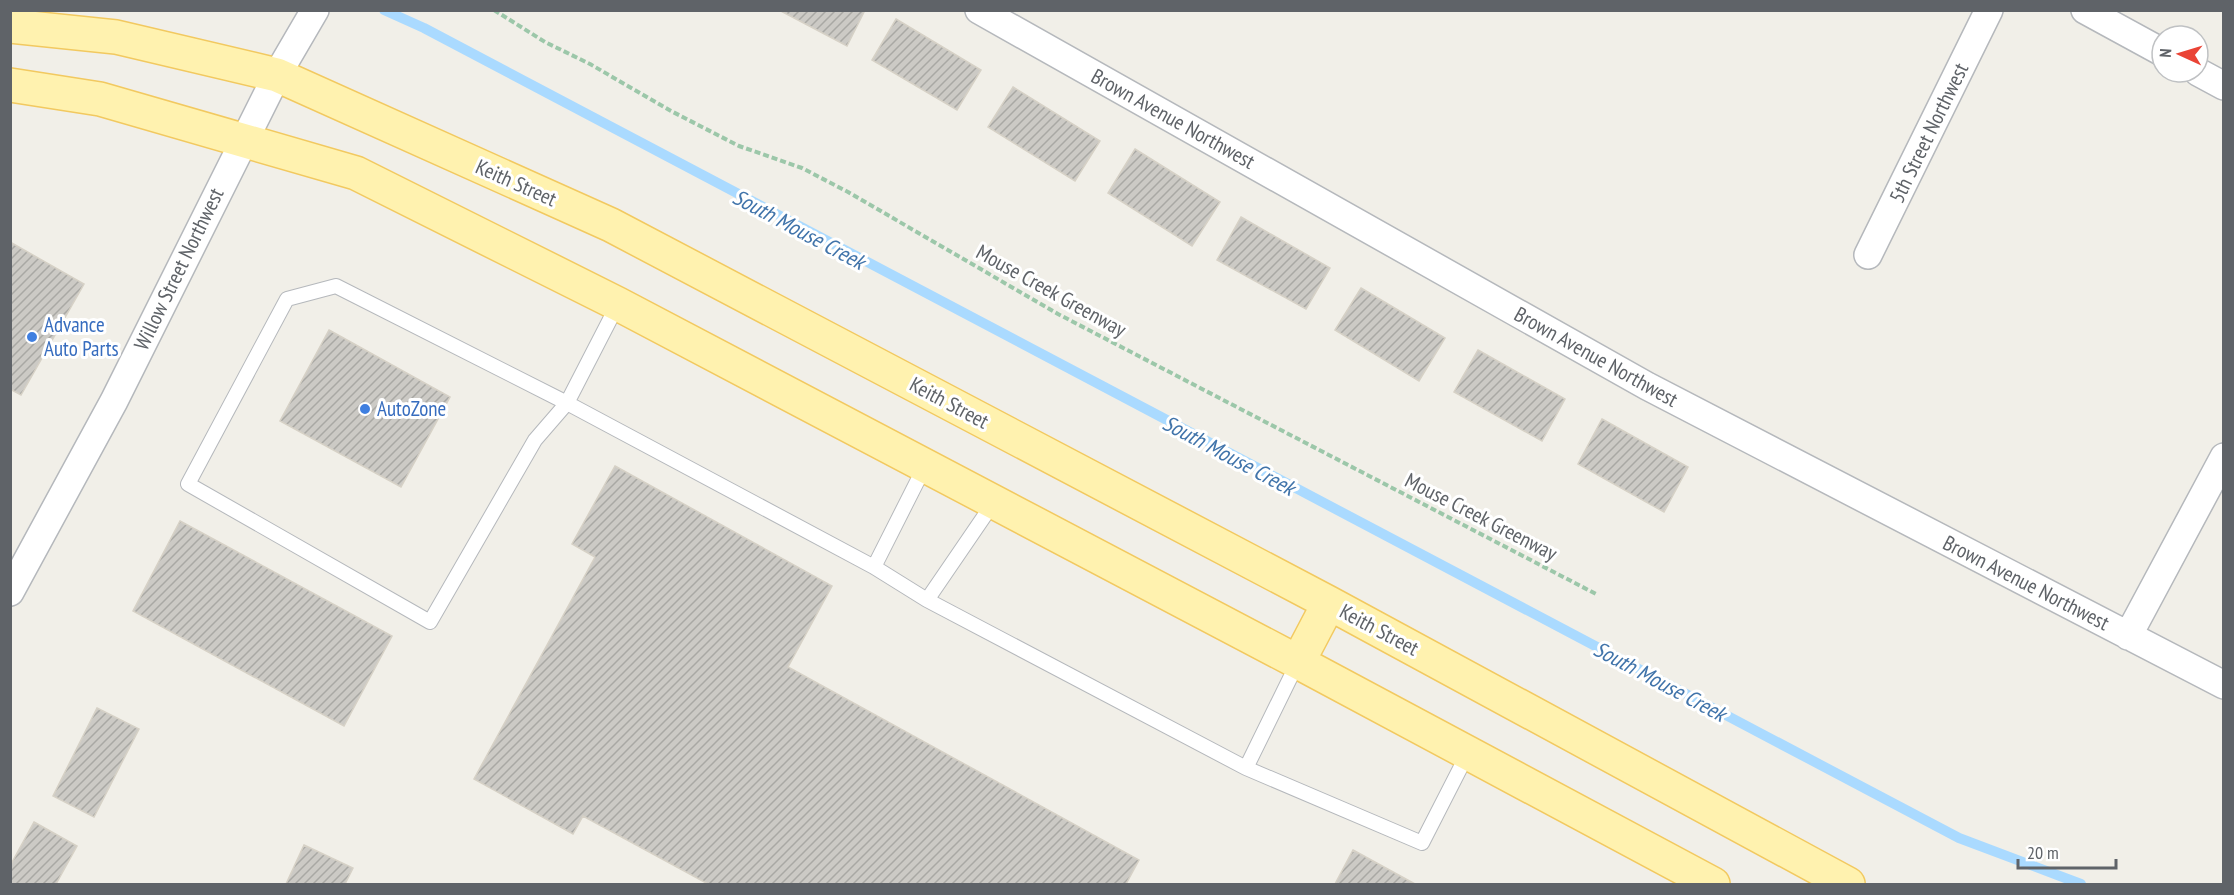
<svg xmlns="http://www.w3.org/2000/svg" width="2234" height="895" font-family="'PT Sans Narrow',sans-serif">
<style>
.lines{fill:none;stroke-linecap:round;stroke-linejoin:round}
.stream{stroke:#aadaff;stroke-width:10}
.building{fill:url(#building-hatch);stroke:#d6d1c6;stroke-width:1.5}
.service-casing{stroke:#b5b8bc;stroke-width:16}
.minor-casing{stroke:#b5b8bc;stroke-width:30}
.primary-casing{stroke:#f2c960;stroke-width:36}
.path{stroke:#9cc7a9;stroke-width:4;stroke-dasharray:6 3;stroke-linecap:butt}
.service{stroke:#fff;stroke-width:14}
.minor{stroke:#fff;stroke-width:27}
.primary{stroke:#fff2af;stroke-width:33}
.shop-dot{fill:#3f7fe0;stroke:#fff;stroke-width:2}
.labels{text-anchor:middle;stroke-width:6;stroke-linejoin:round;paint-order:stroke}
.street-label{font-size:21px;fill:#5f6368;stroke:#fff}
.shop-label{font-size:21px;fill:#366cbe;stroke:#fff;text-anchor:start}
.water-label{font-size:22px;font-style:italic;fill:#4174aa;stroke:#fff}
</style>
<defs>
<pattern id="building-hatch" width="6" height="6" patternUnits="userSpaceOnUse" patternTransform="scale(1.5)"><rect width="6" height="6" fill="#cccac5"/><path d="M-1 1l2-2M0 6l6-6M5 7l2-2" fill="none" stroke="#a9a8a4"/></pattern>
</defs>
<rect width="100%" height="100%" fill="#f1efe8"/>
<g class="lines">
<path class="stream" d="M384,10L424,28L1959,838L2081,884"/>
</g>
<path class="building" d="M779,10H865L847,46Z
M896,19L981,70L957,110L872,60Z
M1013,87L1100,141L1075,181L988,127Z
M1135,149L1220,202L1192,246L1108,193Z
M1241,217L1330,268L1306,309L1217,260Z
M10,242L84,284L21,395L10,389Z
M1361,288L1445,338L1419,381L1335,330Z
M329,330L450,397L401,487L280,421Z
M1478,350L1565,399L1542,441L1454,392Z
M1602,419L1688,467L1664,512L1578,464Z
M615,466L832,586L788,667L1139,860L1126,884H708L583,816L573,834L474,779L595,557L572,544Z
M180,521L392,636L344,726L133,611Z
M97,708L139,729L94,817L53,796Z
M34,822L77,846L56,884H10V866Z
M304,845L353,868L345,884H286Z
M1353,850L1415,884H1335Z"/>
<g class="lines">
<g class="service-casing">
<path id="service" d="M336,286L567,403L535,440L430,622L188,484L287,299Z
M618,304L567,403L874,567L927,600L994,502
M874,567L925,466
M927,600L1246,768L1298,662
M1246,768L1422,843L1468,753"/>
</g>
<g class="minor-casing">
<path id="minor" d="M979,10L1647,386L2224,685
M2085,10L2162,52
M2198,72L2224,86
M1868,255L1989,10
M10,592L114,401L277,75L315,10
M2128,636L2224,457"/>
</g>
<g class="primary-casing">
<path id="primary" d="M10,26L116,37L277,75L611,225L1329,603L1848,884
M10,85L100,99L356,173L618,304L1298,662L1713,884
M1298,662L1329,603"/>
</g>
<path class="path" d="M494,10L545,42L590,64L671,111L739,146L802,168L848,192L1058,314L1596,594"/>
<use href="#service" class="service"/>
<use href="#minor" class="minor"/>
<use href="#primary" class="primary"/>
</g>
<g class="shop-dot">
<circle cx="32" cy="337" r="6"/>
<circle cx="365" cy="409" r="6"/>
</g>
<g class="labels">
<g class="street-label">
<text transform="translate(1173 119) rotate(29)" y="7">Brown Avenue Northwest</text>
<text transform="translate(1929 133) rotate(-64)" y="7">5th Street Northwest</text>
<text transform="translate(516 183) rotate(24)" y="7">Keith Street</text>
<text transform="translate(179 269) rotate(-64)" y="7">Willow Street Northwest</text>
<text transform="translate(1051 291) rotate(29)" y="7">Mouse Creek Greenway</text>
<text transform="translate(1596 357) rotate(29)" y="7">Brown Avenue Northwest</text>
<text transform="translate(949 403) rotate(28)" y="7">Keith Street</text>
<text transform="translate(1481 517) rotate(27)" y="7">Mouse Creek Greenway</text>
<text transform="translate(2026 583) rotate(27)" y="7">Brown Avenue Northwest</text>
<text transform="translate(1379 630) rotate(28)" y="7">Keith Street</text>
</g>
<g class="shop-label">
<text x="44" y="332">Advance<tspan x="44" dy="24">Auto Parts</tspan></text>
<text x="377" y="416">AutoZone</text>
</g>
<g class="water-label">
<text transform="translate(799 229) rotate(28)" y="8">South Mouse Creek</text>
<text transform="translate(1229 455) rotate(28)" y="8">South Mouse Creek</text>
<text transform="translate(1660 681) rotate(28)" y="8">South Mouse Creek</text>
</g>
</g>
<rect width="2234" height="895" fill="none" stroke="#5f6368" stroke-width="24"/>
<g transform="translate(2180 54) rotate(274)"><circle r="28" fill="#ffffff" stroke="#bfc1c3" stroke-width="1.5"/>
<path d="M0-4.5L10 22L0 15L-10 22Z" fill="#ea4335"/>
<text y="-9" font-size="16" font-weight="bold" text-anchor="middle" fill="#5f6368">N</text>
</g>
<path d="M2018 859v9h98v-9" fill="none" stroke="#5f6368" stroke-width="3"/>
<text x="2027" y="859" font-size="18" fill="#5f6368" stroke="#ffffff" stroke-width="4.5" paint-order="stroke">20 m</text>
</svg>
